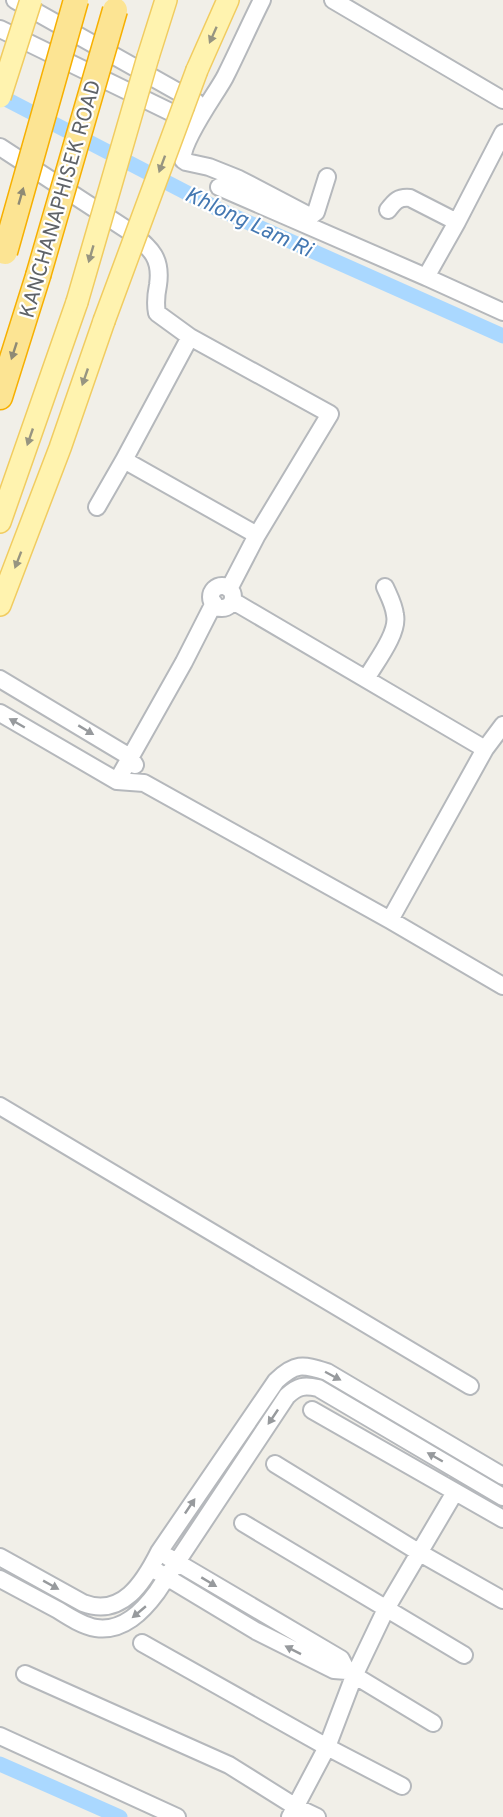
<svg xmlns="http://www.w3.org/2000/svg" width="503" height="1817" font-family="Overpass,sans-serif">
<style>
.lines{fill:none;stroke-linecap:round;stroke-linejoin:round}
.canal{stroke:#aad8ff;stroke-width:15}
.minor-casing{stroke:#b5b8bc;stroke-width:20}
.major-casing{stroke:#f1cc60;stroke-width:24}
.highway-casing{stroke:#f7b001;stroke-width:27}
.minor{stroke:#fff;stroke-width:16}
.major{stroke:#fff3af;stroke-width:21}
.highway{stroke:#fce493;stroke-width:24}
.major-bridge-casing{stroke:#f1cc60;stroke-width:24;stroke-linecap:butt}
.highway-bridge-casing{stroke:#f7b001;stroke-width:27;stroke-linecap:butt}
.major-bridge{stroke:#fff3af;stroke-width:21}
.highway-bridge{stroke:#fce493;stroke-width:24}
.oneway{fill:#979581}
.oneway2{fill:#8e8a75}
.oneway3{fill:#979a9d}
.labels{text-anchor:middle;stroke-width:4.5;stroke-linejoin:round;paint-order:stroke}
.street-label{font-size:21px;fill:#5f6368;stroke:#fff}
.water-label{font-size:22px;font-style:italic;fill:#4478b2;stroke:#fff}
</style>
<rect width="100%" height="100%" fill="#f1efe8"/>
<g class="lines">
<path class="canal" d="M0,96L218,209L503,336
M0,1764L120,1817"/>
<g class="minor-casing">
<path id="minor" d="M15,0L196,102
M262,0C249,26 238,51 225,77C216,94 180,142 183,160L186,162L209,167L239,179L308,215H312L316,212L327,177
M333,0L503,100
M0,29L191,122
M0,147L132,233C151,249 162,258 158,285C156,295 155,303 157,313L190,337L330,414L257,535L229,589
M219,187L426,277L457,222L503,133
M388,210C395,201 398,197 410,198L457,222
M426,277L503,312
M124,460L257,535
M97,507L124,460L190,337
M211 597a11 11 0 1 1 22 0a11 11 0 1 1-22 0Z
M233,601L485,749L390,920
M0,679L130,757L135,765
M366,679C375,663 399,633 395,615C394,605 389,596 385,587
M0,713L117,781L144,783L390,920L503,986
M485,749L503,725
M117,781L184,662L214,603
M0,1106L470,1386
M312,1410L503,1519
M275,1464L420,1553L503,1600
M243,1523L464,1655
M0,1557L83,1603C122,1618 144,1582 159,1552L276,1381C295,1363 302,1364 327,1372L503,1476
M168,1557L341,1659L347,1671L433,1723
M158,1572L256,1631L334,1670L347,1671
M0,1579C19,1589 39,1600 58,1610C69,1617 83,1626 96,1628C123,1632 143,1611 157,1592L287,1396C298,1386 304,1385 318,1388L503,1497
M142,1643L327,1747L402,1786
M25,1674L229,1765L296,1807L317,1817
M0,1736L177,1817
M290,1817L327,1747L354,1676L386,1609L455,1492"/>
</g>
<g class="major-casing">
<path id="major" d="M148,57L166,0
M197,70L228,0
M0,522L77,302
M0,605L60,448L104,321"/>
</g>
<g class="highway-casing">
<path id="highway" d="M0,397L38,276"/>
</g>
<use href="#minor" class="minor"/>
<use href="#major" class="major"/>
<use href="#highway" class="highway"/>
<g class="major-bridge-casing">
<path id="major-bridge" d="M0,97L31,0
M77,302L148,57
M104,321L197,70"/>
</g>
<g class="highway-bridge-casing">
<path id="highway-bridge" d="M5,252L76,0
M38,276L115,10"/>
</g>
<use href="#major-bridge" class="major-bridge"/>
<use href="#highway-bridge" class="highway-bridge"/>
</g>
<defs><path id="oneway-solid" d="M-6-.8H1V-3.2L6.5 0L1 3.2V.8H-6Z" transform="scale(1.5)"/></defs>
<g class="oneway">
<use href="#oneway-solid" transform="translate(213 35) rotate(114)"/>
<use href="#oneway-solid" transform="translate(162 164) rotate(110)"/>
<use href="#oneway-solid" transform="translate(91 254) rotate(106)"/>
<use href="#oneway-solid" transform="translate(85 377) rotate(109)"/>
<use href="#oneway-solid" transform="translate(30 437) rotate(109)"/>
<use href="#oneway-solid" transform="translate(18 560) rotate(111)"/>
</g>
<g class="oneway2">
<use href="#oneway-solid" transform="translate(21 196) rotate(-74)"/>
<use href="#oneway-solid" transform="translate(14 351) rotate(108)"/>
</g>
<g class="oneway3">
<use href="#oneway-solid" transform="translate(17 723) rotate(-150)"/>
<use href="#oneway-solid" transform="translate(86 730) rotate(31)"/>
<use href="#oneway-solid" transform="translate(333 1376) rotate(28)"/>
<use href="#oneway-solid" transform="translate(273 1417) rotate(124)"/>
<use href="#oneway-solid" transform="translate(435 1457) rotate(-150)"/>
<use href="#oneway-solid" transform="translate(190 1506) rotate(-56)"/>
<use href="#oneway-solid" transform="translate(209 1582) rotate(31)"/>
<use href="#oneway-solid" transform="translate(51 1585) rotate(29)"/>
<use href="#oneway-solid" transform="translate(139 1612) rotate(140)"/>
<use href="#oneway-solid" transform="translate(293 1650) rotate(-153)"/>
</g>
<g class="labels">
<g class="street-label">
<text transform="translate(60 199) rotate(-74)" y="7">KANCHANAPHISEK ROAD</text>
</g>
<g class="water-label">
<text transform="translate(249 221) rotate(25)" y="8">Khlong Lam Ri</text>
</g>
</g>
</svg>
